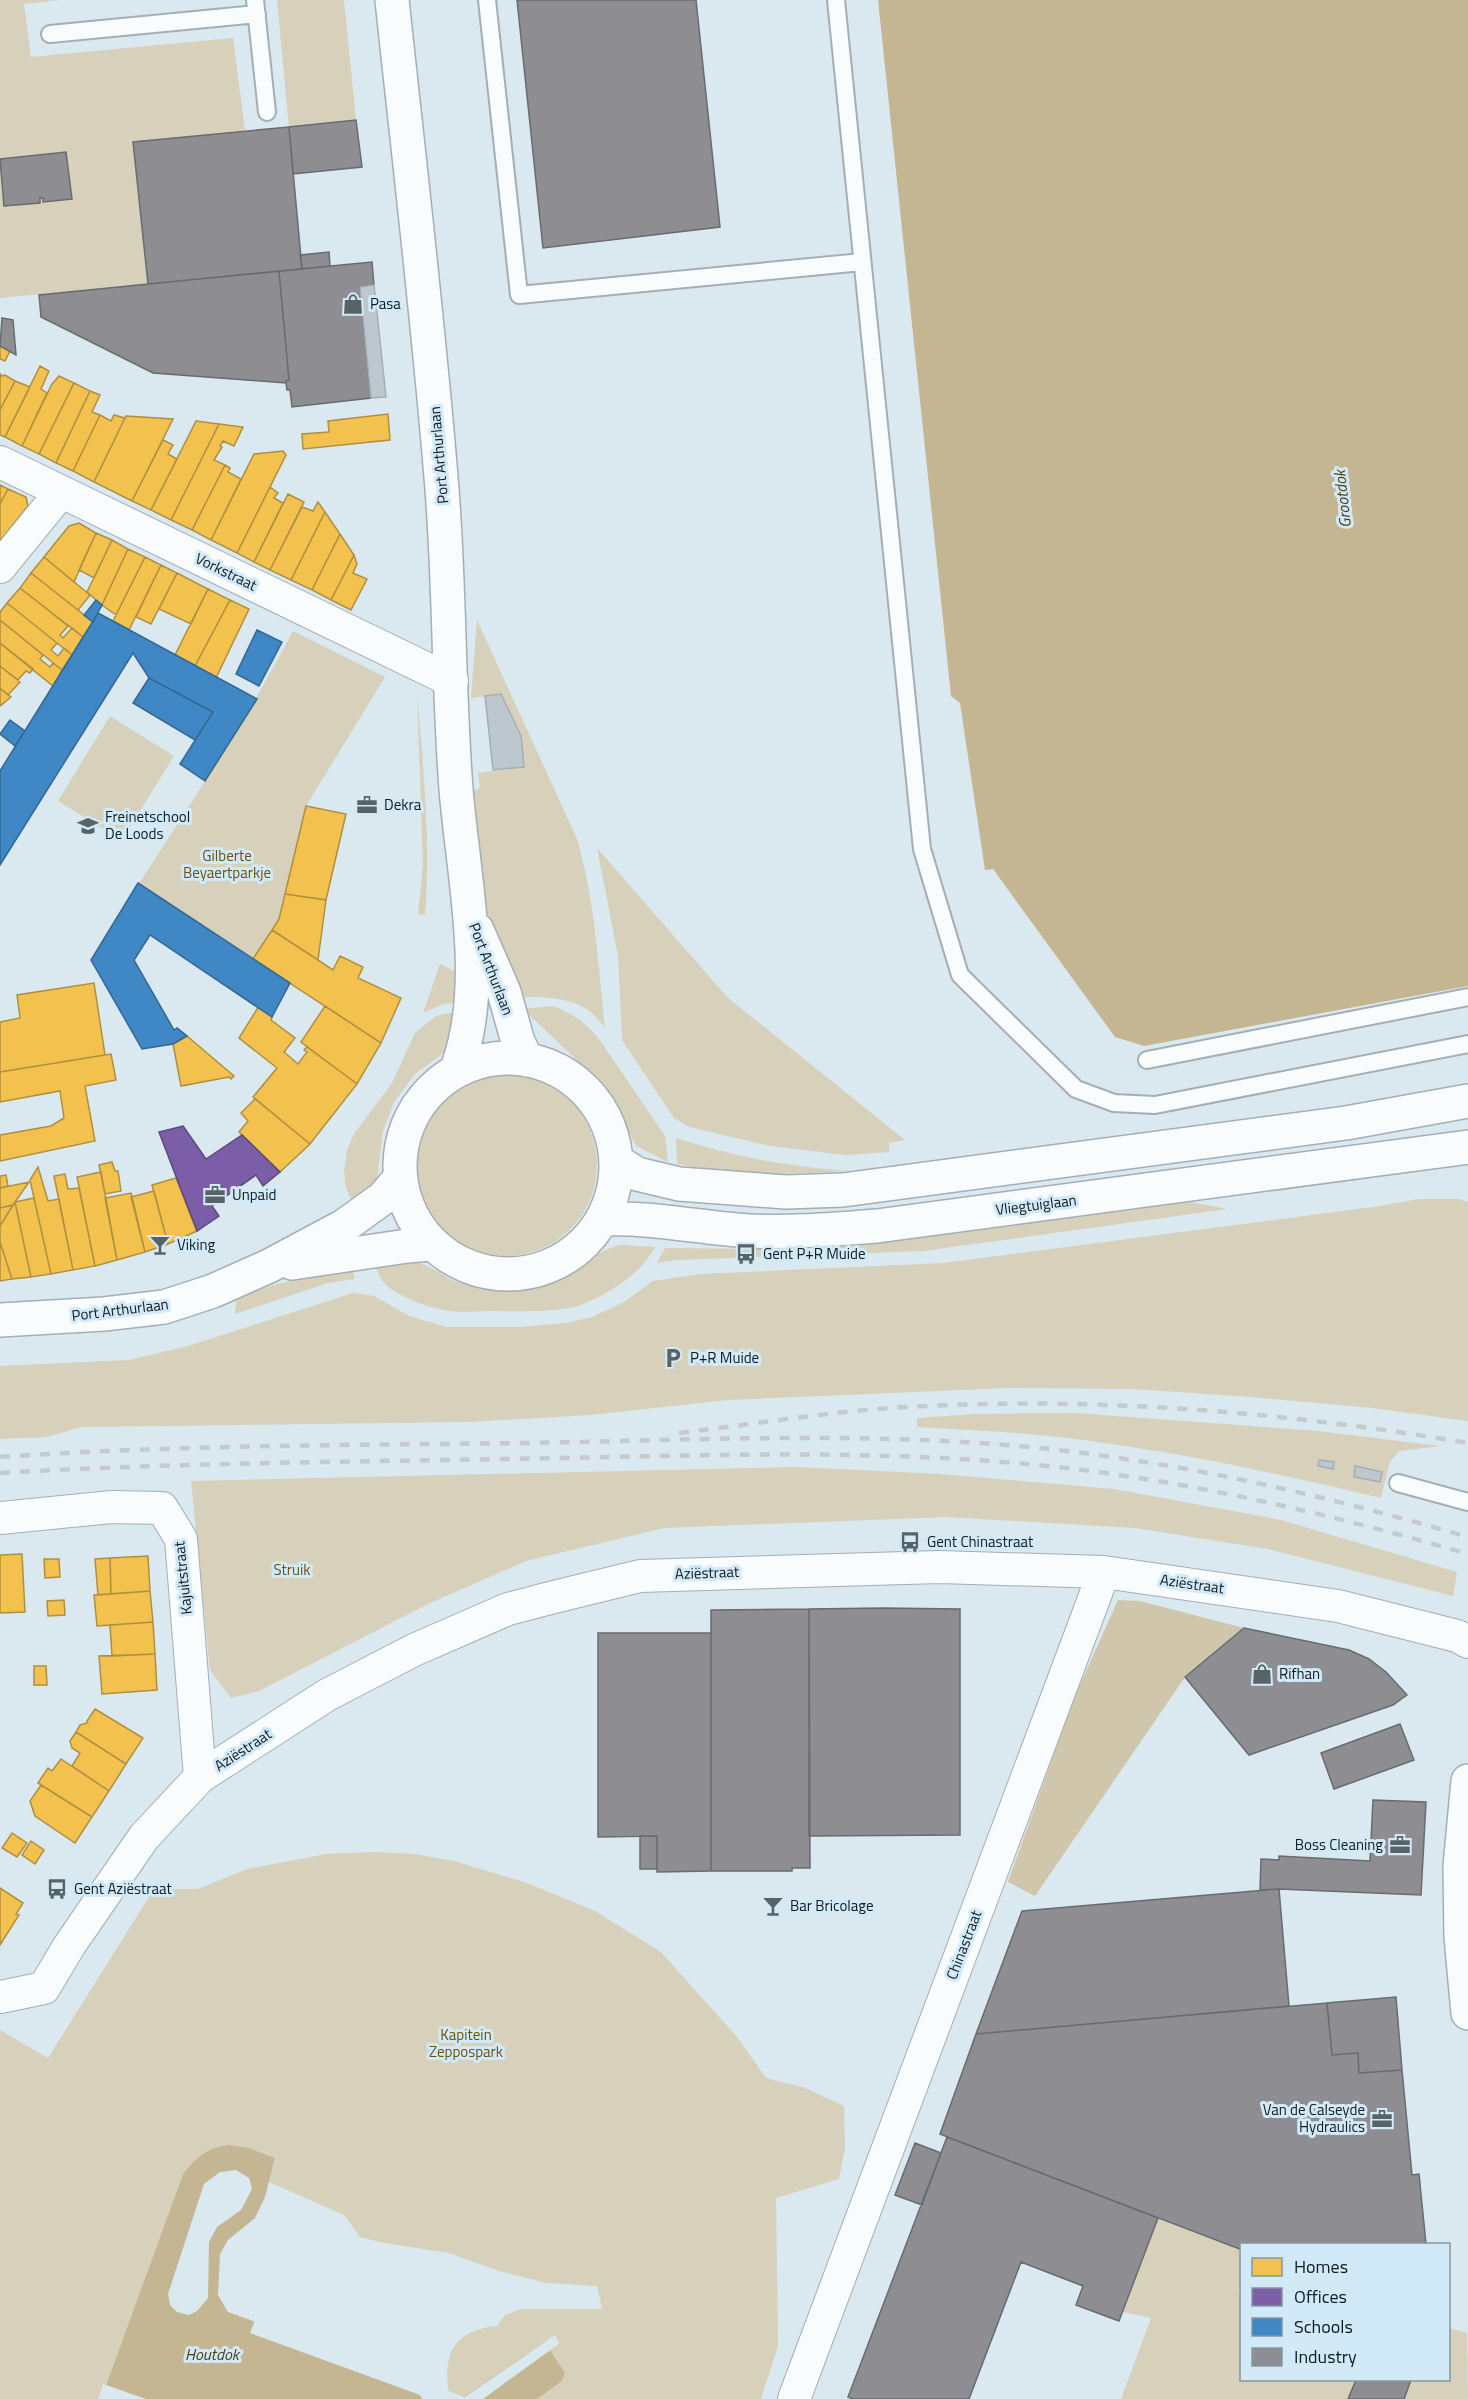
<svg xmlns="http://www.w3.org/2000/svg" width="1468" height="2399" font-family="'Titillium Web',sans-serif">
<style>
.green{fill:#d7d0ba}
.forest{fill:#d0c6ac}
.water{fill:#c5b693;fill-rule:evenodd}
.pier{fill:#dae8f0}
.homes{fill:#f2c14e;stroke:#af8f40;stroke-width:1.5}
.offices{fill:#7b5ea7;stroke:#5c4a7e;stroke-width:1.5}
.schools{fill:#3f88c5;stroke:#326793;stroke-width:1.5}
.industry{fill:#8d8d92;stroke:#686b70;stroke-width:1.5}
.building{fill:#bdc8ce;stroke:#a4aeb4;stroke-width:1.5}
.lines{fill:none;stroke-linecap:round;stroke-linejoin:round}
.lane-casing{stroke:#a4aeb4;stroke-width:20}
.street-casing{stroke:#a4aeb4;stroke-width:34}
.secondary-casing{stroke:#a4aeb4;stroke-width:36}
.lane{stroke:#f9fcfd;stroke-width:16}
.street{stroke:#f9fcfd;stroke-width:32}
.secondary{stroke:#f9fcfd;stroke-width:33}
.rail{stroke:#c6cacc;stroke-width:4.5;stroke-dasharray:10 10;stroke-linecap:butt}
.labels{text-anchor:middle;stroke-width:6;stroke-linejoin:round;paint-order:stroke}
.poi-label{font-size:15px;fill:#121b1f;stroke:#d2eaf8;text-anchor:start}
.street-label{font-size:15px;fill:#121b1f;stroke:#d2eaf8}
.park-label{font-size:15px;fill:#6d510f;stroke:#d2eaf8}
.water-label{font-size:16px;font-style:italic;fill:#503c11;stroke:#d2eaf8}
</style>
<rect width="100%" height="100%" fill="#dae8f0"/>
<path class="green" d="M0,0H60L24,4L31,57L233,38L245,131L133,143L148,284L0,298Z
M277,0H344L356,120L289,127Z
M477,620L577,839C595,900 598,964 605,1028C600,1022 594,1014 588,1010C568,996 540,997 517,997L483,901L473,791L480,788L478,773L524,767L521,736L501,694L471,698Z
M293,631L385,677L306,806L279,919L253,959L139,883L92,958C159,849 234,744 293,631Z
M417,692C423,766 431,841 425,915L418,914L423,865Z
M110,716L174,756L122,840L58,801Z
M597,848L727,997L905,1140L889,1143V1152L845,1155L770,1146L689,1127L674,1118L622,1040L618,956Z
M440,964L456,972L455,1003L443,1004L423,1013Z
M552,1006C572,1013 585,1022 599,1039L665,1136L668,1162L636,1146L615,1102L600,1082L523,1009Z
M454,1012L449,1046L445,1052L415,1074L394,1102L383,1131L377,1179L368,1194L354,1205L346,1188L344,1170L347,1150L354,1134L392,1083L415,1033L436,1016Z
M415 1165a91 91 0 1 1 182 0a91 91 0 1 1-182 0Z
M676,1138C735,1157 785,1166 847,1171C790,1175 734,1175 677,1164Z
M1419,1199H1457L1468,1202V1421L1372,1408L1251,1397L1133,1389L1008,1388L728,1400L590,1415L467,1422L81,1427L47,1437L0,1439V1366L129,1360L188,1346L353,1293L374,1296L409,1316L447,1327H520L566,1323L592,1317L624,1302L653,1281L701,1274L944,1263L1373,1207Z
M1191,1202L1227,1209L923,1251L677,1260L657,1263L665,1248L770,1249L845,1246Z
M619,1245L655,1247C641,1274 608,1295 580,1305C559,1313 512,1311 488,1311C476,1311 463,1313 451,1311C432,1309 403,1299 387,1286C380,1280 377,1270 374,1262C388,1261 401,1259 415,1262C426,1264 438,1272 448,1278C472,1289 498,1293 524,1290C564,1285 583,1256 619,1245Z
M351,1265L355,1279L328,1283L235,1314L236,1299L270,1286Z
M1075,1413L1318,1431L1440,1446L1399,1451L1390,1462L1381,1498C1272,1472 1161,1448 1049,1436C1005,1431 961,1430 917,1427V1418L975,1414Z
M795,1467L940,1474L1114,1489L1281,1520L1457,1572L1453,1596L1268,1549L1135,1528L946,1517L664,1528L526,1561L428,1604L259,1691L231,1698L210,1670L191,1481Z
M375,1852L415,1854L454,1861L527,1883L595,1911L661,1952L737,2037L766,2078L805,2088L844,2106L845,2148L839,2179L776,2198L778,2346L761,2399H537L562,2381L565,2373L550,2350L554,2335L465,2398L449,2394C442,2353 455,2330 497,2326L505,2315L521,2309H602L597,2286L546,2283L499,2271L449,2253L384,2243L360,2237L344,2215L269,2182L275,2158C232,2146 215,2134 183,2174L101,2399H0V2030L48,2058L154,1889H198L247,1869L326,1854Z
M1158,2218L1241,2250V2284L1238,2292L1242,2294V2380H1356L1348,2399H1121L1151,2318L1123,2312Z
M1449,2328L1467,2333L1468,2399H1404L1411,2380H1448Z"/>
<path class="forest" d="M1118,1600L1140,1601L1244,1628L1185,1677L1035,1896L1008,1882L1074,1698Z"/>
<path class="water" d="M878,0H1468V986L1144,1046L1115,1037L993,869L985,870L960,703L951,696Z
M229,2145L248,2148L275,2158L265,2197L255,2218L228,2240L220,2254L218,2295L228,2312L464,2397L555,2335L560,2343L550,2350L565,2373L562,2381L537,2399H101L183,2174C197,2156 207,2148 229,2145ZM236,2170L249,2178L252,2189L241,2210L217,2227L209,2242L208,2298L197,2311L189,2315L177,2312L170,2305L168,2294L204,2184L220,2172Z"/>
<path class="pier" d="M255,2320L465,2397L555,2335L560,2343L483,2399H422L420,2395L250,2333Z
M103,2384L146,2399H98Z"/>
<path class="homes" d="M0,346L10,351L5,361L0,359Z
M40,366L49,371L41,389L47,393L22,446L5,437Z
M0,373L1,376L5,375L15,381L0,410Z
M59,376L74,383L39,454L22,446L52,384Z
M15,381L30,387L5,437L0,435V410Z
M74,383L90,391L56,463L39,454Z
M90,391L100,395L92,412L100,415L73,471L56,463Z
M388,414L390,440L303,449L302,434L329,432L328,421Z
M100,415L111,421L114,415L125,418L94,482L73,471Z
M126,416L173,419L132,501L94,482Z
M196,421L219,424L171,520L151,510Z
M219,424L243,427L234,446L223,441L220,446L222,447L214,460L225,465L192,530L171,520Z
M163,440L173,445L168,454L177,459L151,510L132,501Z
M283,451L286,455L237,553L211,540L254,454Z
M225,465L230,468L228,472L241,479L211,540L192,530Z
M0,485L8,489L0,504Z
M270,487L278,493L274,498L283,503L254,562L237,553Z
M8,489L26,497L28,506L0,541V504Z
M288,494L304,502L270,570L254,562Z
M318,502L325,512L291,580L270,570L302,507L313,511Z
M325,512L340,534L312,590L291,580Z
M79,523L96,533L74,582L44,557L69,526Z
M96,533L112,540L94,578L79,570Z
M340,534L354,555L331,600L312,590Z
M112,540L128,549L102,605L87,592Z
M128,549L145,557L116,615L102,605Z
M354,555L357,564L353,573L367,579L351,610L331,600Z
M44,557L90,595L78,610L31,573Z
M145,557L161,565L129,630L113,621Z
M161,565L177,573L151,624L136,617Z
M31,573L93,622L83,637L20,588Z
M177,573L208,589L191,624L159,609Z
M20,588L68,626L60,635L63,638L72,628L83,637L72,655L7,603Z
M208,589L230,600L195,666L175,655Z
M230,600L249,609L216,678L195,666Z
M7,603L57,643L51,650L58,656L64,648L72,655L62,670L0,620V612Z
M0,620L43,655L40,659L50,667L53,663L62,670L53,686L0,643Z
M0,643L33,669L30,673L26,671L18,680L0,666Z
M0,666L20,682L8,695L0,688Z
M0,688L11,697L0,706Z
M306,806L346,814L326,900L285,894Z
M285,894L326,900L318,960L272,930L279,919Z
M272,930L333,970L340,956L363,967L358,978L401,998L381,1043L253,959Z
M94,983L105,1055L0,1072V1022L20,1018L17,995Z
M259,1006L272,1017L271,1020L295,1038L284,1052L298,1064L307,1052L304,1050L307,1047L357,1084L310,1144L253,1097L277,1068L239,1038Z
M325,1006L381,1043L357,1084L301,1042Z
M187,1036L234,1076L231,1079L229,1077L181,1086L173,1044Z
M111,1054L116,1080L85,1086L95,1141L0,1161V1135L51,1126L64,1118L60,1091L0,1102V1072Z
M255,1099L310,1144L280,1172L239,1132L248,1121L241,1113Z
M112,1162L115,1171H118L121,1191L105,1194L99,1165Z
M38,1167L48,1201L59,1199L73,1270L51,1274L30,1180Z
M101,1172L117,1260L95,1266L77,1177Z
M65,1174L68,1189L79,1188L95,1266L73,1270L54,1176Z
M6,1175L8,1186L0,1188V1176Z
M176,1178L197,1231L168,1244L152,1185Z
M29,1182L13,1205L0,1208V1188Z
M154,1191L168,1244L145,1252L131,1197Z
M131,1193L145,1252L117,1260L105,1198Z
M34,1198L51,1274L31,1277L15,1202Z
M15,1202L31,1277L12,1279L0,1242V1226Z
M13,1205L0,1226V1208Z
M0,1242L12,1279L0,1281Z
M22,1554L25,1612L0,1613V1555Z
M148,1556L150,1591L111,1594L110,1558Z
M110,1558L111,1594L98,1595L95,1559Z
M44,1559H59L60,1577L45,1578Z
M150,1591L153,1622L97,1626L94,1595Z
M64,1600L65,1615L48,1616L47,1601Z
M153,1622L155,1654L112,1656L110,1625Z
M155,1654L157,1690L102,1694L99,1656Z
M34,1666H46L47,1685H34Z
M95,1709L143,1738L126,1764L76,1732L80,1725L87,1723V1721Z
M76,1732L126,1764L109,1791L72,1766L80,1753L72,1748L70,1741Z
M61,1759L109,1791L92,1817L38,1783L48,1768L52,1771Z
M41,1785L92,1817L75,1843L35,1816L30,1801Z
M12,1833L27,1843L17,1857L2,1848Z
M31,1841L44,1850L35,1864L22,1855Z
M0,1888L23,1903L16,1914L19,1915L0,1945Z"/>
<path class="offices" d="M183,1126L206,1159L242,1135L280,1172L263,1186L256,1175L212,1206L219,1216L197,1231L159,1132Z"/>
<path class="schools" d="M96,600L102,605L93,622L84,615Z
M98,613L257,699L205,781L180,764L213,712L149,678L133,653L0,865V771Z
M257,630L282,642L259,686L236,674Z
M149,678L213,712L195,740L133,703Z
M10,720L25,731L15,746L0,734Z
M138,883L290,983L272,1017L150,935L134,960L174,1030L177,1028L187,1036L173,1044L142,1049L91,960Z"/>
<path class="industry" d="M517,0H696L720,227L543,248Z
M356,120L362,167L293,174L289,127Z
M289,127L302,269L148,284L133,142Z
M66,152L72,199L43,202V198H40V203L4,206L0,159Z
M329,252L330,266L302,269L300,255Z
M372,262L374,285L360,287L371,398L292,407L290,390H287L286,383V381L289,380L279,271Z
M279,271L289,380L286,381V383L153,373L41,317L39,295Z
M2,318L13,320L16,355L0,346Z
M882,1608L960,1609V1835L809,1836V1609Z
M809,1609L810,1868H792V1871H711V1610Z
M1244,1628L1349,1650L1369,1659L1386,1672L1407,1695L1393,1705L1249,1755L1185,1677Z
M598,1633H711V1871L657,1872V1836L598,1837Z
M1400,1724L1414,1760L1334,1789L1321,1753Z
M1373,1800L1426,1802L1421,1895L1279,1889L1260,1890L1261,1859L1279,1860V1856L1370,1861Z
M640,1836H657V1869H640Z
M1279,1889L1289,2006L976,2034L1022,1911Z
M1396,1997L1402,2070L1359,2073L1358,2053L1332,2055L1327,2003Z
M1327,2003L1332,2055L1358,2053L1359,2073L1402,2070L1412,2175L1419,2174L1426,2244H1242V2250L940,2134L976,2034Z
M947,2137L1158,2218L1119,2321L1076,2305L1083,2286L1021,2262L969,2399H853L848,2397Z
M915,2143L941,2153L922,2205L895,2195Z
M1356,2380H1411L1404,2399H1348Z"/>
<path class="building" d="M374,285L386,397L371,398L360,287Z
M501,694L521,736L524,767L493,770L485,696Z
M1319,1460L1334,1462L1333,1469L1318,1466Z
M1355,1466L1382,1472L1380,1482L1354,1477Z"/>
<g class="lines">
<g class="lane-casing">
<path id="lane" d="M255,0L267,112
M487,0L519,295L862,262
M836,0L922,849L960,975L1076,1089L1114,1103L1155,1105L1468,1044
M50,34L257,14
M1147,1060L1468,997
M1398,1483L1468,1502"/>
</g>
<g class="street-casing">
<path id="street" d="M0,462L452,681
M0,567L61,492
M0,1518L112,1507L162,1508L181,1539L200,1777
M0,1997L44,1988L69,1946L144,1837L200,1777L327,1695L414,1650L508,1609L554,1597L640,1576L939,1567L1104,1572L1338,1606L1457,1636L1468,1642
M794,2399L1104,1572"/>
</g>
<g class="secondary-casing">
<path id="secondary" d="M392,0C409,159 428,318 441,477C450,580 448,685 456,789C463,876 488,982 458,1066
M477,930L504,992L518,1042L527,1060
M400 1166a108 108 0 1 1 216 0a108 108 0 1 1-216 0Z
M618,1162L637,1174L679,1184L786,1192L843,1190L1346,1123L1468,1101
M603,1219C652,1217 700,1228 749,1231C791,1233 834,1229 877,1226L1468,1147
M292,1263L407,1246L431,1244
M0,1320L104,1314L164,1307L213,1291L269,1266L344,1226L383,1198L400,1178
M1468,1781L1460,1866L1461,1937L1468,2013"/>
</g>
<use href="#lane" class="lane"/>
<use href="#street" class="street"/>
<use href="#secondary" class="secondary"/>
<path class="rail" d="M679,1433C755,1424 832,1411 908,1407C1095,1396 1284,1412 1468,1443
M0,1457C175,1445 351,1445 527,1443C698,1440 869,1431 1039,1448C1186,1463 1327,1496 1468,1537
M0,1473C168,1463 337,1462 505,1459C700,1456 897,1446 1091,1471C1219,1488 1344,1518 1468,1554"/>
</g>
<defs>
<g id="shop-bare" transform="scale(1.62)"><path d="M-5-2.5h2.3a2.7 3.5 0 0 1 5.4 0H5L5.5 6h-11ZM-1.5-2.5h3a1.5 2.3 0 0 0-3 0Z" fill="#586368" stroke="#d2eaf8" stroke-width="2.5" paint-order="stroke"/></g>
<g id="office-bare" transform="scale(1.62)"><path d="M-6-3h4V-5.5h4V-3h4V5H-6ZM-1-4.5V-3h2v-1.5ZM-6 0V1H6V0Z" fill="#586368" stroke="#d2eaf8" stroke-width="2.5" paint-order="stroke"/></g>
<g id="school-bare" transform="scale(1.62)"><path d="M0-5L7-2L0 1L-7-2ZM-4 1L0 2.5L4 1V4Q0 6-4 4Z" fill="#586368" stroke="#d2eaf8" stroke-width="2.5" paint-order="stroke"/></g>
<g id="bar-bare" transform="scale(1.62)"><path d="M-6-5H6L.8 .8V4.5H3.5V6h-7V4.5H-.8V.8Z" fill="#586368" stroke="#d2eaf8" stroke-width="2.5" paint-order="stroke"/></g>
<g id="bus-bare" transform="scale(1.62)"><path d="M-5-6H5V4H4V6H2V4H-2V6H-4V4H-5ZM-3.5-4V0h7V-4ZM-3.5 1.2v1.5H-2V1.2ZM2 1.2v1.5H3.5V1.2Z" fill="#586368" stroke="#d2eaf8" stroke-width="2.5" paint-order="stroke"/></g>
<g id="parking-bare" transform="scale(1.62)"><path d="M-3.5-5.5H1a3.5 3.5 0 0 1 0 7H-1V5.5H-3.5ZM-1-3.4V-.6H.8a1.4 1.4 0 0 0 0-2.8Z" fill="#586368" stroke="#d2eaf8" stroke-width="2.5" paint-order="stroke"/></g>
</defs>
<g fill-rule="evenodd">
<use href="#shop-bare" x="353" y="304"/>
<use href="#office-bare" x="367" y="805"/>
<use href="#school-bare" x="88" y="826"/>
<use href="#office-bare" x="215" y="1195"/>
<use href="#bar-bare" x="160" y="1245"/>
<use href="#bus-bare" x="746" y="1254"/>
<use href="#parking-bare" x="673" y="1358"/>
<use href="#bus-bare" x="910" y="1542"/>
<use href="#shop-bare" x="1262" y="1674"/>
<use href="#office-bare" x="1400" y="1845"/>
<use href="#bus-bare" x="57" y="1889"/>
<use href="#bar-bare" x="773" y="1906"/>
<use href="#office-bare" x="1382" y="2119"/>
</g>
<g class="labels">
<g class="poi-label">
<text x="370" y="309">Pasa</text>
<text x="384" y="810">Dekra</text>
<text x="105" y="822">Freinetschool<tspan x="105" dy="17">De Loods</tspan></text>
<text x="232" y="1200">Unpaid</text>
<text x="177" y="1250">Viking</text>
<text x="763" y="1259">Gent P+R Muide</text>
<text x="690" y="1363">P+R Muide</text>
<text x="927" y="1547">Gent Chinastraat</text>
<text x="1279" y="1679">Rifhan</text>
<text x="1383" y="1850" text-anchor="end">Boss Cleaning</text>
<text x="74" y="1894">Gent Aziëstraat</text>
<text x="790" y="1911">Bar Bricolage</text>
<text x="1365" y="2115" text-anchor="end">Van de Calseyde<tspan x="1365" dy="17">Hydraulics</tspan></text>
</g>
<g class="street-label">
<text transform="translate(439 455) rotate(-95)" y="5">Port Arthurlaan</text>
<text transform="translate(226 572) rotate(26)" y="5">Vorkstraat</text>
<text transform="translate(491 969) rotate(69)" y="5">Port Arthurlaan</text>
<text transform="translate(1036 1205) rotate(-7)" y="5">Vliegtuiglaan</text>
<text transform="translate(120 1310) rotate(-7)" y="5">Port Arthurlaan</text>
<text transform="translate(707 1573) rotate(-2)" y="5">Aziëstraat</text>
<text transform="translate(183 1578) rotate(-96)" y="5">Kajuitstraat</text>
<text transform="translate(1192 1584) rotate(8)" y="5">Aziëstraat</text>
<text transform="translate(243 1750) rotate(-33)" y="5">Aziëstraat</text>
<text transform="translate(964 1945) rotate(-69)" y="5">Chinastraat</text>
</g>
<g class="park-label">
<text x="227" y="861">Gilberte<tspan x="227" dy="17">Beyaertparkje</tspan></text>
<text x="292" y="1575">Struik</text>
<text x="466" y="2040">Kapitein<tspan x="466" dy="17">Zeppospark</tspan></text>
</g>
<g class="water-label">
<text transform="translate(1342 499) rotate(-96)" y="6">Grootdok</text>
<text x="212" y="2360">Houtdok</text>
</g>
</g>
<rect x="1240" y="2243" width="210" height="138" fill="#d2eaf8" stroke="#8597a1" stroke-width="1.5"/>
<rect x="1252" y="2258" width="30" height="18" fill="#f2c14e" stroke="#8597a1" stroke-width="1.5"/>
<text x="1294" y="2273" font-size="18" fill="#121b1f">Homes</text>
<rect x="1252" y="2288" width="30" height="18" fill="#7b5ea7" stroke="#8597a1" stroke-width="1.5"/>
<text x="1294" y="2303" font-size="18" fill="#121b1f">Offices</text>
<rect x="1252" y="2318" width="30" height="18" fill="#3f88c5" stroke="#8597a1" stroke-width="1.5"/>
<text x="1294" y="2333" font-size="18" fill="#121b1f">Schools</text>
<rect x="1252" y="2348" width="30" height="18" fill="#8d8d92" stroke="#8597a1" stroke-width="1.5"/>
<text x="1294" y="2363" font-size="18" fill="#121b1f">Industry</text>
</svg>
